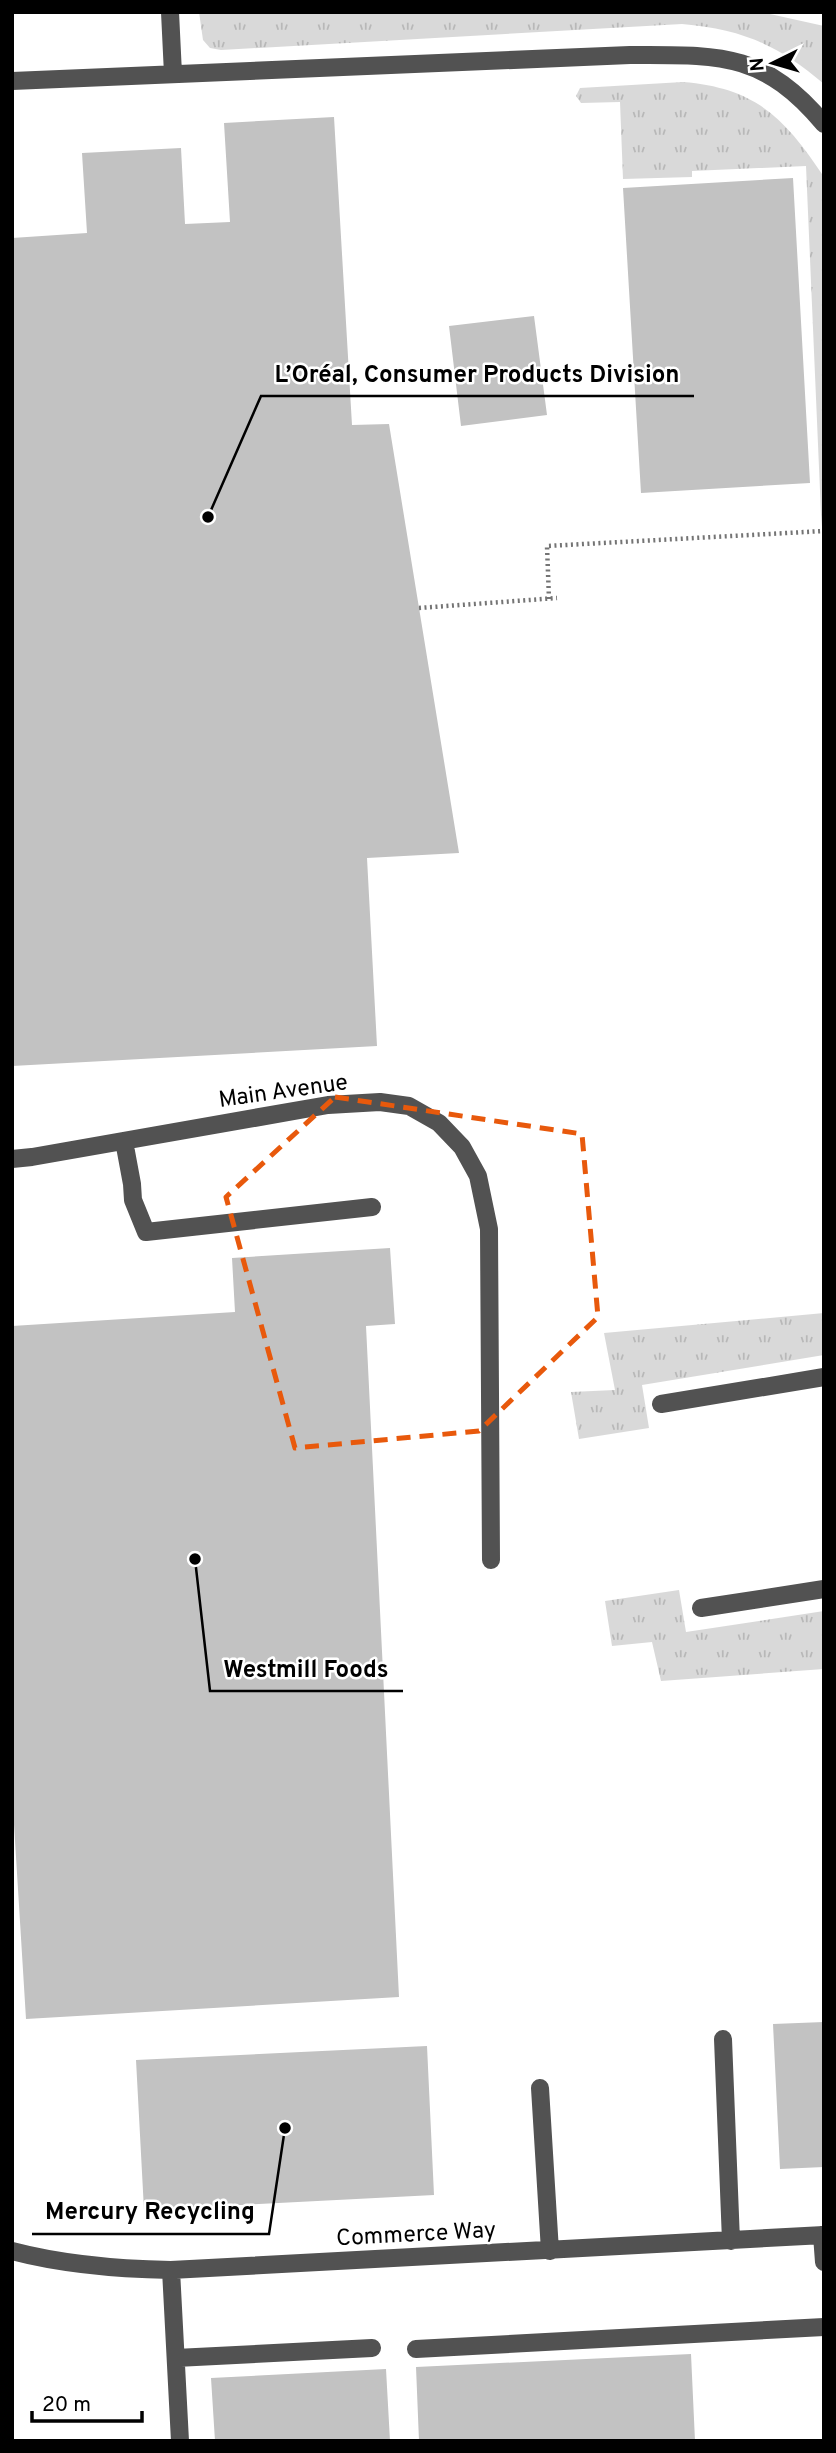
<svg xmlns="http://www.w3.org/2000/svg" width="836" height="2453" font-family="Overpass,sans-serif">
<style>
.grass{fill:url(#grass-tufts)}
.building{fill:#c2c2c2}
.lines{fill:none;stroke-linecap:round;stroke-linejoin:round}
.path{stroke:#747474;stroke-width:4.5;stroke-dasharray:2 3.5;stroke-linecap:butt}
.minor{stroke:#525252;stroke-width:18}
.marked{fill:none;stroke:#e8590c;stroke-width:5;stroke-dasharray:14 9;stroke-linejoin:round}
.labels{text-anchor:middle;stroke-width:5;stroke-linejoin:round;paint-order:stroke}
.street-label{font-size:23px;fill:#000;stroke:#fff}
.leader{fill:none;stroke:#000;stroke-width:2.5}
.callout-dot{fill:#000;stroke:#fff;stroke-width:2.5}
.callout-label{font-size:24px;text-anchor:middle;font-weight:bold;fill:#000;stroke:#fff;stroke-width:5;stroke-linejoin:round;paint-order:stroke}
</style>
<defs>
<pattern id="grass-tufts" width="24" height="20" patternUnits="userSpaceOnUse" patternTransform="scale(1.75)"><rect width="24" height="20" fill="#d9d9d9"/><path d="M3 7l-1-3M5 7V3M7 7l1-3M15 17l-1-3M17 17v-4M19 17l1-3" fill="none" stroke="#b8b8b8"/></pattern>
</defs>
<rect width="100%" height="100%" fill="#fff"/>
<path class="grass" d="M199,12H761L824,26V84C779,45 741,29 682,24L221,50L210,48L203,40Z
M683,82C756,88 785,118 824,177V527H822L821,514L806,166L692,171V177L623,179L620,102L581,103L576,96L580,88Z
M824,1313V1355L642,1385L649,1428L579,1439L571,1392L615,1390L604,1333Z
M679,1590L686,1632L824,1611V1669L661,1681L652,1642L612,1646L605,1601Z"/>
<path class="building" d="M334,117L352,425L389,424L459,853L367,858L377,1046L12,1066V238L87,233L82,153L181,148L185,224L230,222L224,123Z
M793,178L810,483L641,493L623,188Z
M534,316L547,415L461,426L449,326Z
M390,1248L395,1324L366,1326L399,1997L26,2019L12,1792V1326L235,1312L232,1258Z
M824,2022V2167L780,2169L773,2024Z
M427,2046L434,2195L144,2210L136,2060Z
M691,2354L695,2441H419L416,2367Z
M386,2369L390,2441H215L211,2378Z"/>
<g class="lines">
<path class="path" d="M549,599L547,546L824,531
M419,608L557,598"/>
<path class="minor" d="M170,12L173,74
M12,81L630,55C718,55 763,51 824,124
M124,1141L132,1184L133,1200L146,1232L372,1207
M12,1159L32,1157L328,1105L380,1102L409,1106L439,1123L462,1147L478,1176L489,1229L491,1560
M661,1404L824,1377
M701,1608L824,1589
M723,2039L731,2241
M540,2088L550,2251
M822,2235L824,2262
M12,2251C65,2265 117,2269 171,2270L824,2235
M171,2270L180,2441
M416,2349L824,2327
M176,2358L372,2348"/>
</g>
<path class="marked" d="M335,1097L582,1134L598,1317L479,1431L295,1448L226,1197Z"/>
<g class="labels">
<g class="street-label">
<text transform="translate(283 1090) rotate(-8)" y="8">Main Avenue</text>
<text transform="translate(416 2233) rotate(-3)" y="8">Commerce Way</text>
</g>
</g>
<path class="leader" d="M208 517L261 396H694M195 1559L210 1691H403M285 2128L269 2234H32"/>
<g class="callout-dot">
<circle cx="208" cy="517" r="7"/>
<circle cx="195" cy="1559" r="7"/>
<circle cx="285" cy="2128" r="7"/>
</g>
<g class="callout-label">
<text x="477" y="382">L’Oréal, Consumer Products Division</text>
<text x="306" y="1677">Westmill Foods</text>
<text x="150" y="2219">Mercury Recycling</text>
</g>
<rect width="836" height="2453" fill="none" stroke="#000000" stroke-width="28"/>
<g transform="translate(773 63) rotate(265)" stroke="#ffffff" stroke-width="5" paint-order="stroke">
<path d="M0-5L12 26L0 18L-12 26Z" fill="#000000"/>
<text y="-10" font-size="19" font-weight="bold" text-anchor="middle" fill="#000000">N</text>
</g>
<path d="M32 2411v10h110v-10" fill="none" stroke="#000000" stroke-width="3.5"/>
<text x="42" y="2411" font-size="21" fill="#000000" stroke="#ffffff" stroke-width="5" paint-order="stroke">20 m</text>
</svg>
